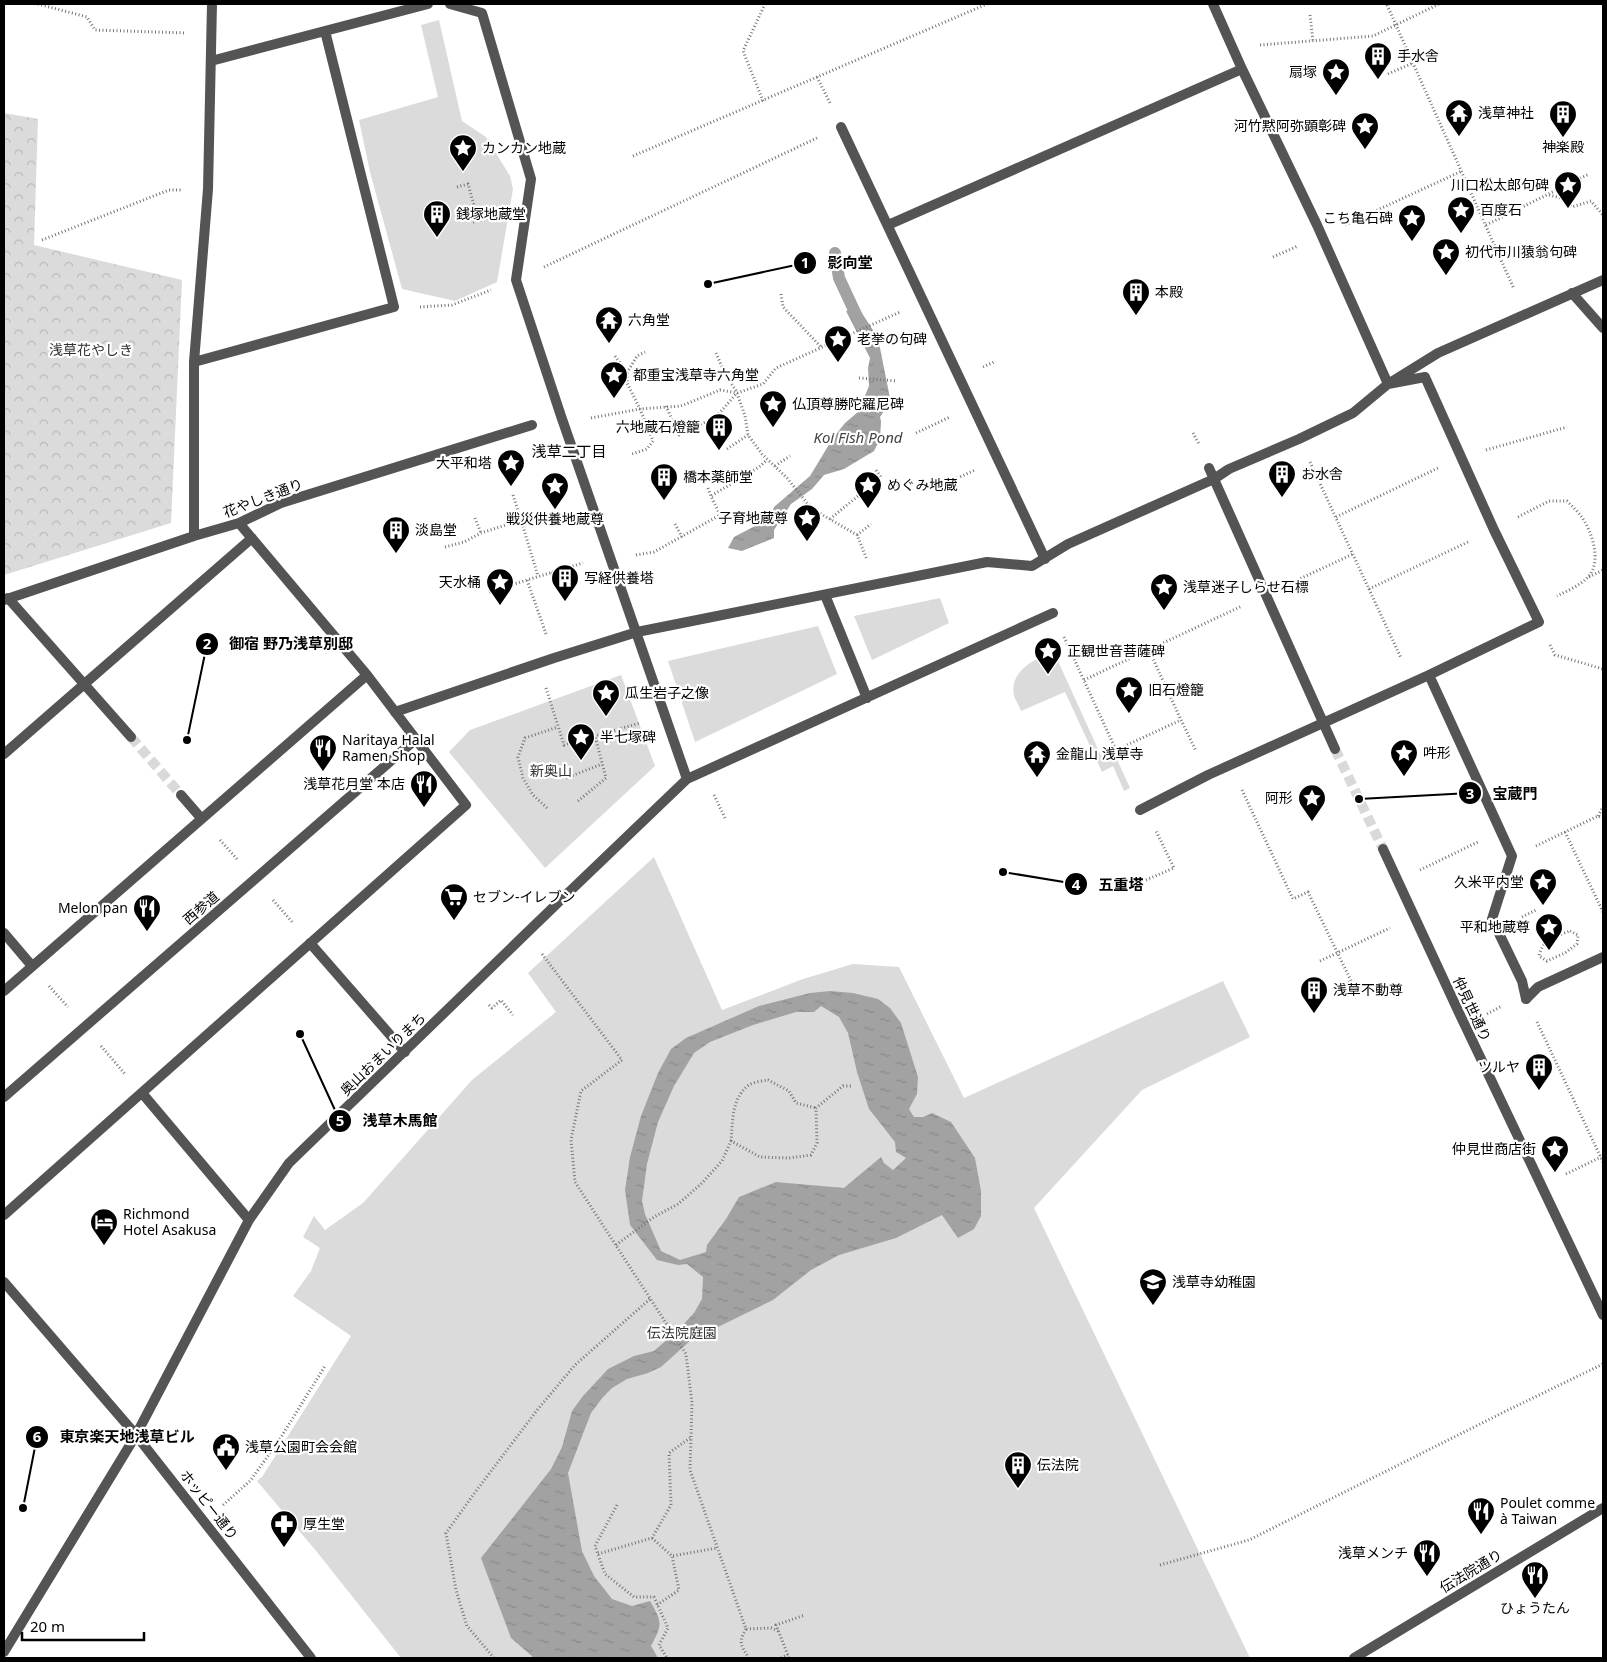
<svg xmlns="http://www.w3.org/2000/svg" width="1607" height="1662" font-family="'Noto Sans','Noto Sans JP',sans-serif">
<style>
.green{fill:#dbdbdb}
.park{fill:url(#park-crowns)}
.water{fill:url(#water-ripples);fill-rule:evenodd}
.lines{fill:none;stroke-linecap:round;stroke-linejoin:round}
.stream{stroke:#a2a2a2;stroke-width:12}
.pedestrian-tunnel{stroke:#d9d9d9;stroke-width:10;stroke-dasharray:10 5;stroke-linecap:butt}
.minor-tunnel{stroke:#d9d9d9;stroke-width:10;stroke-dasharray:10 5;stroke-linecap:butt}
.path{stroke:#767676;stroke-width:3;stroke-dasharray:1 2.5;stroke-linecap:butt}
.pedestrian{stroke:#545454;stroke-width:10}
.minor{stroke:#545454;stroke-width:10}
.labels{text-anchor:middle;stroke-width:4.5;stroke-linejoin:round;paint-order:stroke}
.poi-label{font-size:14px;fill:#000;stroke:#fff;text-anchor:start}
.park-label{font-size:14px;fill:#323232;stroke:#fff}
.street-label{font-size:14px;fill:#000;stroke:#fff}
.water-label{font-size:15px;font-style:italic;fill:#434343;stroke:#fff}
.neighbourhood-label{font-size:15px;fill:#000;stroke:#fff}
.leader{fill:none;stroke:#000;stroke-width:2}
.callout-dot{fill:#000;stroke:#fff;stroke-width:2}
.mark-label{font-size:15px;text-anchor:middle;font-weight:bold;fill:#fff}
.callout-label{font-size:15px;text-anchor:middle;font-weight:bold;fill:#000;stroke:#fff;stroke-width:4.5;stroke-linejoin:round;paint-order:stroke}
</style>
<defs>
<pattern id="park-crowns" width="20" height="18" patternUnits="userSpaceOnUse" patternTransform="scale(1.25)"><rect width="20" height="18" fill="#dbdbdb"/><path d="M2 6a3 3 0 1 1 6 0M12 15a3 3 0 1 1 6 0" fill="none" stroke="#bababa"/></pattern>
<pattern id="water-ripples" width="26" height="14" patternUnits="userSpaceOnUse" patternTransform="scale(1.25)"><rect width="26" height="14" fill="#a2a2a2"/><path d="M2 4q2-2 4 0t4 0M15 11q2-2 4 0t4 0" fill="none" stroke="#8a8a8a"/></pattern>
</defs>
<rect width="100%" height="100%" fill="#fff"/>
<path class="green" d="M439,20L462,121L486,137L510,176L513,189L497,282L455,301L402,289L370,172L359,120L438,97L421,25Z
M940,598L949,623L872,660L854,616Z
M818,626L837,674L695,742L668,661Z
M1049,655L1058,661L1103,760L1115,755L1130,788L1124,791L1113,766L1102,772L1065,692L1021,711C1019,706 1016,701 1014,696C1009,674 1031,659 1049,655Z
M621,675L655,766L545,868L449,752L470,730Z
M654,857L722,1010L803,979L853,964L899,967L964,1098L1223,981L1250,1037L1142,1090L1034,1208L1250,1658H401L317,1552L257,1481L262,1477L351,1336L293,1296L311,1271L320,1248L303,1237L314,1216L325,1230L363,1203L472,1080L556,1012L528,973Z"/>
<path class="park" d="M4,113L38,119L34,245L182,280L171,523L4,575Z"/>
<path class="water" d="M858,307L878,338L890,398L889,404L880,417L881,421L880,439L874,451L844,469L824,475L812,489L791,504L774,530V538L742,551L728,548L734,537L770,518L774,507L810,476L833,438L845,423L858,412L869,386L868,368L870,358L846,311Z
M830,991L853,993L878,999L890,1008L901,1023L918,1077L917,1094L909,1109L914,1117H923L932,1113L951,1122L975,1158L981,1191V1216L974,1229L958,1238L942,1215L896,1238L839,1255L811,1270L773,1300L691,1340L661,1367L648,1373L627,1379L612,1388L603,1397L591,1413L568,1473L582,1551L594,1576L612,1599L632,1606L650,1601C662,1622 663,1624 651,1646L658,1658H534L511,1638L481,1558L551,1469L562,1447L572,1411L583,1396L608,1369L634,1356L654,1351L677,1331L694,1313L702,1299L703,1277L687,1264L678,1265L657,1260L630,1225L625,1190L630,1157L641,1116L658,1073L671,1049L686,1038L759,1006L810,993ZM821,1006L839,1017L848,1033L857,1072L869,1109L895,1142L896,1152L906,1158L893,1170L884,1163L881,1157L844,1188L776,1182L739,1197L726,1219L707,1245L706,1252L680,1260L661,1251L645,1214L642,1201L647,1164L658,1122L674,1086L694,1053L710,1042L753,1025L796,1012H814Z"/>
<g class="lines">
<path class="stream" d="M835,253L839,278L860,323"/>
<path class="pedestrian-tunnel" d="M1335,749L1383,849"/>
<path class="minor-tunnel" d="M131,737L181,795"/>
<path class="path" d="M38,4L87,17L95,30L186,33
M1387,5L1514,289
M1310,15L1313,41
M1260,45L1373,36L1439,4
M1388,74L1413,63
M817,77L830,103
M763,101L743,51L765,4
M633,156L987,4
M457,187L468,184L478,220
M1549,195L1561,198L1572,207L1591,201L1603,215
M484,207L492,217
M473,222L499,215
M1345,225L1462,171
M1486,225L1589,174
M42,240L169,190H182
M1273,257L1298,246
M544,267L817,138
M781,294L783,307L822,348
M420,307L452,305L491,290
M716,353L726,376L737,392
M615,356L627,373V383L640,409L653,441L647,449L632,454
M983,367L994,362
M627,373L637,356L645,352
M859,378L897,381
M666,406L679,435L716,417L737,393L763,384L776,368L900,312
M591,418L640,409L681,406L720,390L737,393L745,416L748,435L762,454L787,478L807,503L821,514L857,535L867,560
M916,433L950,417
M1193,433L1199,444
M727,449L748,435
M1486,450L1567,427
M1310,462L1401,658
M775,466L790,456
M938,487L975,470
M708,488L711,496
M513,495L521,520L545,512
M1336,517L1438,468
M1518,517L1549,501H1567C1572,506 1577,511 1581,516C1592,531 1603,563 1587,578C1579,586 1567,591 1557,596
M475,518L481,533
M830,519L881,477L875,469
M675,524L682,537
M809,525L821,514
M857,535L871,524
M445,547L464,542L481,533L521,520L538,576
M636,555L654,552L720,515L711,496L759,467L767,460
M552,572L560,593
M1589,577L1603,570
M1291,583L1353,554
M1369,589L1470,541
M489,592L527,580
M546,634L527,580L583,563
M1064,637L1116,750L1181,720L1196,751
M1550,645L1555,655L1603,669
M1149,650L1181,720
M1084,680L1242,606
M546,688L564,745L640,723
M566,778L602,764
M1242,790L1293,899L1308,892L1355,989
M714,795L726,820
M578,801L606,778L595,736
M547,808L533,795L523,778L518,757L525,738L558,727
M1598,816L1603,807
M1565,832L1603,912
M220,840L237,859
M1536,846L1598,816L1603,818
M1420,870L1478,842
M1146,880L1174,868L1156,831
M273,900L293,923
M1522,917L1536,910
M1570,931L1578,935L1577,944L1565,953L1547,961L1539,956C1542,940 1556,936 1570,931Z
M542,954L622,1060L581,1091L571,1140L575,1182L686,1354L692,1403L690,1470L746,1629L771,1628L778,1631
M1320,961L1390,928
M49,986L68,1007
M1339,987L1352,981
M489,1005L492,1008L501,1000L513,1015
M1487,1014L1502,1006
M1537,1022L1603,1162
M101,1046L125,1074
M731,1141C733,1122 731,1098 749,1085C753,1082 762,1081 768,1080L789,1091L796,1103L816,1108
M1566,1174L1601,1157
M616,1245L654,1217L678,1204L701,1184L722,1161L731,1141L760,1157L789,1158L811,1155L817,1143L816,1108L843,1086H853
M223,1505L250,1481L278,1442L325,1366
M617,1505L595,1546L605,1574L634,1597H654L668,1628L659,1645L667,1658
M652,1538L672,1556L717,1548
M598,1554L652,1538L671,1505L669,1453L690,1438
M1160,1565L1249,1540L1506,1411L1603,1364
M657,1605L679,1590L672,1556
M746,1629C738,1642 741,1646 749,1658
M494,1658L467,1626L456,1590L446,1533L476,1491L538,1409L575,1365L650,1299
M781,1658L788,1655
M789,1658L776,1625L805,1615"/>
<path class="pedestrian" d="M450,4L482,13L531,179L516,280L561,416L687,779
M1213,4L1242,69L1317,225L1388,384L1425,377L1494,530L1539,622L1429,675
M841,127L1045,559
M888,225L1242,69
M1572,293L1603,328
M1209,468L1335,749
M825,595L867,698
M395,712L554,658L637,632L987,562L1032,566L1068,544L1214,479L1229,469L1299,439L1353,413L1388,384L1438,353L1603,280
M1140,810L1208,775L1429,675L1512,856L1492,919L1522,981L1526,999
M1383,849L1461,1017L1603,1315
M568,893L687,779L1053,613
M4,1097L416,739
M1354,1658L1603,1508"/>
<path class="minor" d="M211,61L428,4
M194,362L394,307L325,31
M194,536V362L208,189L212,4
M8,598L131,737
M4,600L194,536L239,523L281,503L532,425
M4,754L252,538
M181,795L201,818
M4,933L32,966
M310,943L405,1052
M4,991L367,675
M1526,999L1538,987L1603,957
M142,1093L249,1220
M4,1215L466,805L367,675L239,523
M4,1282L136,1435L311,1658
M4,1652L136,1435L249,1220L289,1163L568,893"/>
</g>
<defs>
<g id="building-pin" transform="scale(1.4375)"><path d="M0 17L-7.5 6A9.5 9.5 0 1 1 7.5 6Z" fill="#000" stroke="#fff"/><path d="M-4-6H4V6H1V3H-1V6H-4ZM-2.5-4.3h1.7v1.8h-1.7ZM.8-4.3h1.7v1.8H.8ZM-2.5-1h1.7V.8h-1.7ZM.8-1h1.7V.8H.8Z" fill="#fff"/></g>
<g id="sight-pin" transform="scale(1.4375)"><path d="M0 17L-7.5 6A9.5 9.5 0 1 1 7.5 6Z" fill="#000" stroke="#fff"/><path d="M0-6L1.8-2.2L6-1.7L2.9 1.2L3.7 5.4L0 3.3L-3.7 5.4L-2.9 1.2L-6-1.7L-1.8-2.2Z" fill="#fff"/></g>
<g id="temple-pin" transform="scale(1.4375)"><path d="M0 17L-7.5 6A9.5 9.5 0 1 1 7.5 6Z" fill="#000" stroke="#fff"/><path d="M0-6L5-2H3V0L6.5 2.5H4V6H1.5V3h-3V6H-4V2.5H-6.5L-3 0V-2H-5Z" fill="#fff"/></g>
<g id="restaurant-pin" transform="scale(1.4375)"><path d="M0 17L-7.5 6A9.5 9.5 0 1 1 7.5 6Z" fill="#000" stroke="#fff"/><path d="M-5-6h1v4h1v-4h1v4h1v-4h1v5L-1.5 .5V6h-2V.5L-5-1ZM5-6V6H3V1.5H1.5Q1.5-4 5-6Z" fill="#fff"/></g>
<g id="supermarket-pin" transform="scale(1.4375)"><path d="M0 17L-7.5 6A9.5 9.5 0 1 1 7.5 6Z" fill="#000" stroke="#fff"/><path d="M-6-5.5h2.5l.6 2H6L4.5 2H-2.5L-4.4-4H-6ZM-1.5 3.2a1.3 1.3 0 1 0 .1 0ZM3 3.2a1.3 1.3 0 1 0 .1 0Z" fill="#fff"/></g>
<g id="hotel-pin" transform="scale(1.4375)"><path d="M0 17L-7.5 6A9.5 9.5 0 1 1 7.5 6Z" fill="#000" stroke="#fff"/><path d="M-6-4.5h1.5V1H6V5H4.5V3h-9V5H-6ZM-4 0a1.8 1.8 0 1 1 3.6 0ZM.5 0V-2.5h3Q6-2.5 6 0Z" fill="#fff"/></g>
<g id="school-pin" transform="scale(1.4375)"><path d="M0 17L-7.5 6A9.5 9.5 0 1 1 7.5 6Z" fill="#000" stroke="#fff"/><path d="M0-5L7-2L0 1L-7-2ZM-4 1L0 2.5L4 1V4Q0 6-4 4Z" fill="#fff"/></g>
<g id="civic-pin" transform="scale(1.4375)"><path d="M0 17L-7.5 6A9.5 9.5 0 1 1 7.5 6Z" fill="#000" stroke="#fff"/><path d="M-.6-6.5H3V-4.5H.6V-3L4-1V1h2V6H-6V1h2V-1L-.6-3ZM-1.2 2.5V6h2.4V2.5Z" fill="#fff"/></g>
<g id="pharmacy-pin" transform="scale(1.4375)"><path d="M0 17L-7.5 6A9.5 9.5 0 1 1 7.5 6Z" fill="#000" stroke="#fff"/><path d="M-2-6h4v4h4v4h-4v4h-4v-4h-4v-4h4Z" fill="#fff"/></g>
</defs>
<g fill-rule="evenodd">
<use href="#building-pin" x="1378" y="56"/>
<use href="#sight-pin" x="1336" y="72"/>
<use href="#temple-pin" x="1459" y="113"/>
<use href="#building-pin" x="1563" y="114"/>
<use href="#sight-pin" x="1365" y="126"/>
<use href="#sight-pin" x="463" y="148"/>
<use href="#sight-pin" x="1568" y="185"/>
<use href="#sight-pin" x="1461" y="210"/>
<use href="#building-pin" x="437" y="214"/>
<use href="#sight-pin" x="1412" y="218"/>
<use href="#sight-pin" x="1446" y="252"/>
<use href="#building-pin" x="1136" y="292"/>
<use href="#temple-pin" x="609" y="320"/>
<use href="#sight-pin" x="838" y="339"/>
<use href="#sight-pin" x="614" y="375"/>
<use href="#sight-pin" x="773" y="404"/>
<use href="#building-pin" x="719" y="427"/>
<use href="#sight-pin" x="511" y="463"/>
<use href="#building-pin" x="1282" y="474"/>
<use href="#building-pin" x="664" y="477"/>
<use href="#sight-pin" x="868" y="485"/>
<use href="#sight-pin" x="555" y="486"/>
<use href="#sight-pin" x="807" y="518"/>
<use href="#building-pin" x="396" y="530"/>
<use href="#building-pin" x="565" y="578"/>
<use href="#sight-pin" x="500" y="582"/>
<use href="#sight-pin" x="1164" y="587"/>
<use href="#sight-pin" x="1048" y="651"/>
<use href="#sight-pin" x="1129" y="690"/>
<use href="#sight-pin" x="606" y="693"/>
<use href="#sight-pin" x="581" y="737"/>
<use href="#restaurant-pin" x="323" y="748"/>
<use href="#sight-pin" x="1404" y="753"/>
<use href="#temple-pin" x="1037" y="754"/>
<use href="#restaurant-pin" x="424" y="784"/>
<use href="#sight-pin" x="1312" y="798"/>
<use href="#sight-pin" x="1543" y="882"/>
<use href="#supermarket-pin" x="454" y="897"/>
<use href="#restaurant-pin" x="147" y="908"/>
<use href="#sight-pin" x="1549" y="927"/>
<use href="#building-pin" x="1314" y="990"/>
<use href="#building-pin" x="1539" y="1067"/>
<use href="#sight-pin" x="1555" y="1149"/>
<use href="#hotel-pin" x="104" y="1222"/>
<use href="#school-pin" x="1153" y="1282"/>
<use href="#civic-pin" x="226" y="1447"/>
<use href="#building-pin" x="1018" y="1465"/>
<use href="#restaurant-pin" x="1481" y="1511"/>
<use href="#pharmacy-pin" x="284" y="1524"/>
<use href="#restaurant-pin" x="1427" y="1553"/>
<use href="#restaurant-pin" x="1535" y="1575"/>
</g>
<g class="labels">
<g class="poi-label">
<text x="1397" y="61">手水舎</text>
<text x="1317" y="77" text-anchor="end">扇塚</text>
<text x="1478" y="118">浅草神社</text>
<text x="1346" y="131" text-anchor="end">河竹黙阿弥顕彰碑</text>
<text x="1563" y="152" text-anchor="middle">神楽殿</text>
<text x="482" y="153">カンカン地蔵</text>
<text x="1549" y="190" text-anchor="end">川口松太郎句碑</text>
<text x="1480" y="215">百度石</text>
<text x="456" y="219">銭塚地蔵堂</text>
<text x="1393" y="223" text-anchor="end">こち亀石碑</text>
<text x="1465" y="257">初代市川猿翁句碑</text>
<text x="1155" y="297">本殿</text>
<text x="628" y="325">六角堂</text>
<text x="857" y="344">老挙の句碑</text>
<text x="633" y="380">都重宝浅草寺六角堂</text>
<text x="792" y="409">仏頂尊勝陀羅尼碑</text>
<text x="700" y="432" text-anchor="end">六地蔵石燈籠</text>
<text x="492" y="468" text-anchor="end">大平和塔</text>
<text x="1301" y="479">お水舎</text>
<text x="683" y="482">橋本薬師堂</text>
<text x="887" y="490">めぐみ地蔵</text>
<text x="788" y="523" text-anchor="end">子育地蔵尊</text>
<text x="555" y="524" text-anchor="middle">戦災供養地蔵尊</text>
<text x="415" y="535">淡島堂</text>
<text x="584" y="583">写経供養塔</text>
<text x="481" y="587" text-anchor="end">天水桶</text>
<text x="1183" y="592">浅草迷子しらせ石標</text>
<text x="1067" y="656">正観世音菩薩碑</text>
<text x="1148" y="695">旧石燈籠</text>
<text x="625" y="698">瓜生岩子之像</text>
<text x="600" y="742">半七塚碑</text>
<text x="342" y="745">Naritaya Halal<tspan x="342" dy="16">Ramen Shop</tspan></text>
<text x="1423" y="758">吽形</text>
<text x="1056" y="759">金龍山 浅草寺</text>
<text x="405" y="789" text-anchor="end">浅草花月堂 本店</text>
<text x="1293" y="803" text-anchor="end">阿形</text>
<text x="1524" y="887" text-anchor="end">久米平内堂</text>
<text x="473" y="902">セブン-イレブン</text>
<text x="128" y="913" text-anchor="end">Melon pan</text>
<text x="1530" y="932" text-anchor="end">平和地蔵尊</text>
<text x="1333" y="995">浅草不動尊</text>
<text x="1520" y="1072" text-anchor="end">ツルヤ</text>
<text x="1536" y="1154" text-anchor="end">仲見世商店街</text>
<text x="123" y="1219">Richmond<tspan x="123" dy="16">Hotel Asakusa</tspan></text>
<text x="1172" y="1287">浅草寺幼稚園</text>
<text x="245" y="1452">浅草公園町会会館</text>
<text x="1037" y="1470">伝法院</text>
<text x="1500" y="1508">Poulet comme<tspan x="1500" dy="16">à Taiwan</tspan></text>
<text x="303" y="1529">厚生堂</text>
<text x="1408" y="1558" text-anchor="end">浅草メンチ</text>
<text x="1535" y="1613" text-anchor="middle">ひょうたん</text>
</g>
<g class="park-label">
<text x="91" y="355">浅草花やしき</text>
<text x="551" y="776">新奥山</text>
<text x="682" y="1338">伝法院庭園</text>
</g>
<g class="street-label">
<text transform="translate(263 498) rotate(-21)" y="5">花やしき通り</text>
<text transform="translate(201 908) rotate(-41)" y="5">西参道</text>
<text transform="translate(1472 1009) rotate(65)" y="5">仲見世通り</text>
<text transform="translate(383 1054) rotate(-44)" y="5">奥山おまいりまち</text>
<text transform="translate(209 1505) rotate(52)" y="5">ホッピー通り</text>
<text transform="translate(1471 1571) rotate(-31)" y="5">伝法院通り</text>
</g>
<g class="water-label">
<text x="858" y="443">Koi Fish Pond</text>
</g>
<g class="neighbourhood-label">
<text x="569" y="457">浅草二丁目</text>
</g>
</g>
<path class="leader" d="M708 284L805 263M187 740L207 644M1359 799L1470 793M1003 872L1076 884M300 1034L340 1121M23 1508L37 1437"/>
<g class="callout-dot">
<circle cx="708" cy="284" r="5"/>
<circle cx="187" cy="740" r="5"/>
<circle cx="1359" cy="799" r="5"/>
<circle cx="1003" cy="872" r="5"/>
<circle cx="300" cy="1034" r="5"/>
<circle cx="23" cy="1508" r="5"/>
<circle cx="805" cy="263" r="12"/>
<circle cx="207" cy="644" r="12"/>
<circle cx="1470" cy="793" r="12"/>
<circle cx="1076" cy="884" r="12"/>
<circle cx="340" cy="1121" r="12"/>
<circle cx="37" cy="1437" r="12"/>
</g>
<g class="mark-label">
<text x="805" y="268">1</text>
<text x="207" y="649">2</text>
<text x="1470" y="799">3</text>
<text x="1076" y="890">4</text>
<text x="340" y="1126">5</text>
<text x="37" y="1442">6</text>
</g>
<g class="callout-label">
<text x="850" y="268">影向堂</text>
<text x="291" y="649">御宿 野乃浅草別邸</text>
<text x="1515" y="799">宝蔵門</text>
<text x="1121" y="890">五重塔</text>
<text x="400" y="1126">浅草木馬館</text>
<text x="127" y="1442">東京楽天地浅草ビル</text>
</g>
<rect width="1607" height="1662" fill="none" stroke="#000000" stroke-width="10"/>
<path d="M22 1632v8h122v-8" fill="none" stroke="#000000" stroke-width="2.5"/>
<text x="30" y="1632" font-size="15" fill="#000000" stroke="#ffffff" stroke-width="4" paint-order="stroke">20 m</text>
</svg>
